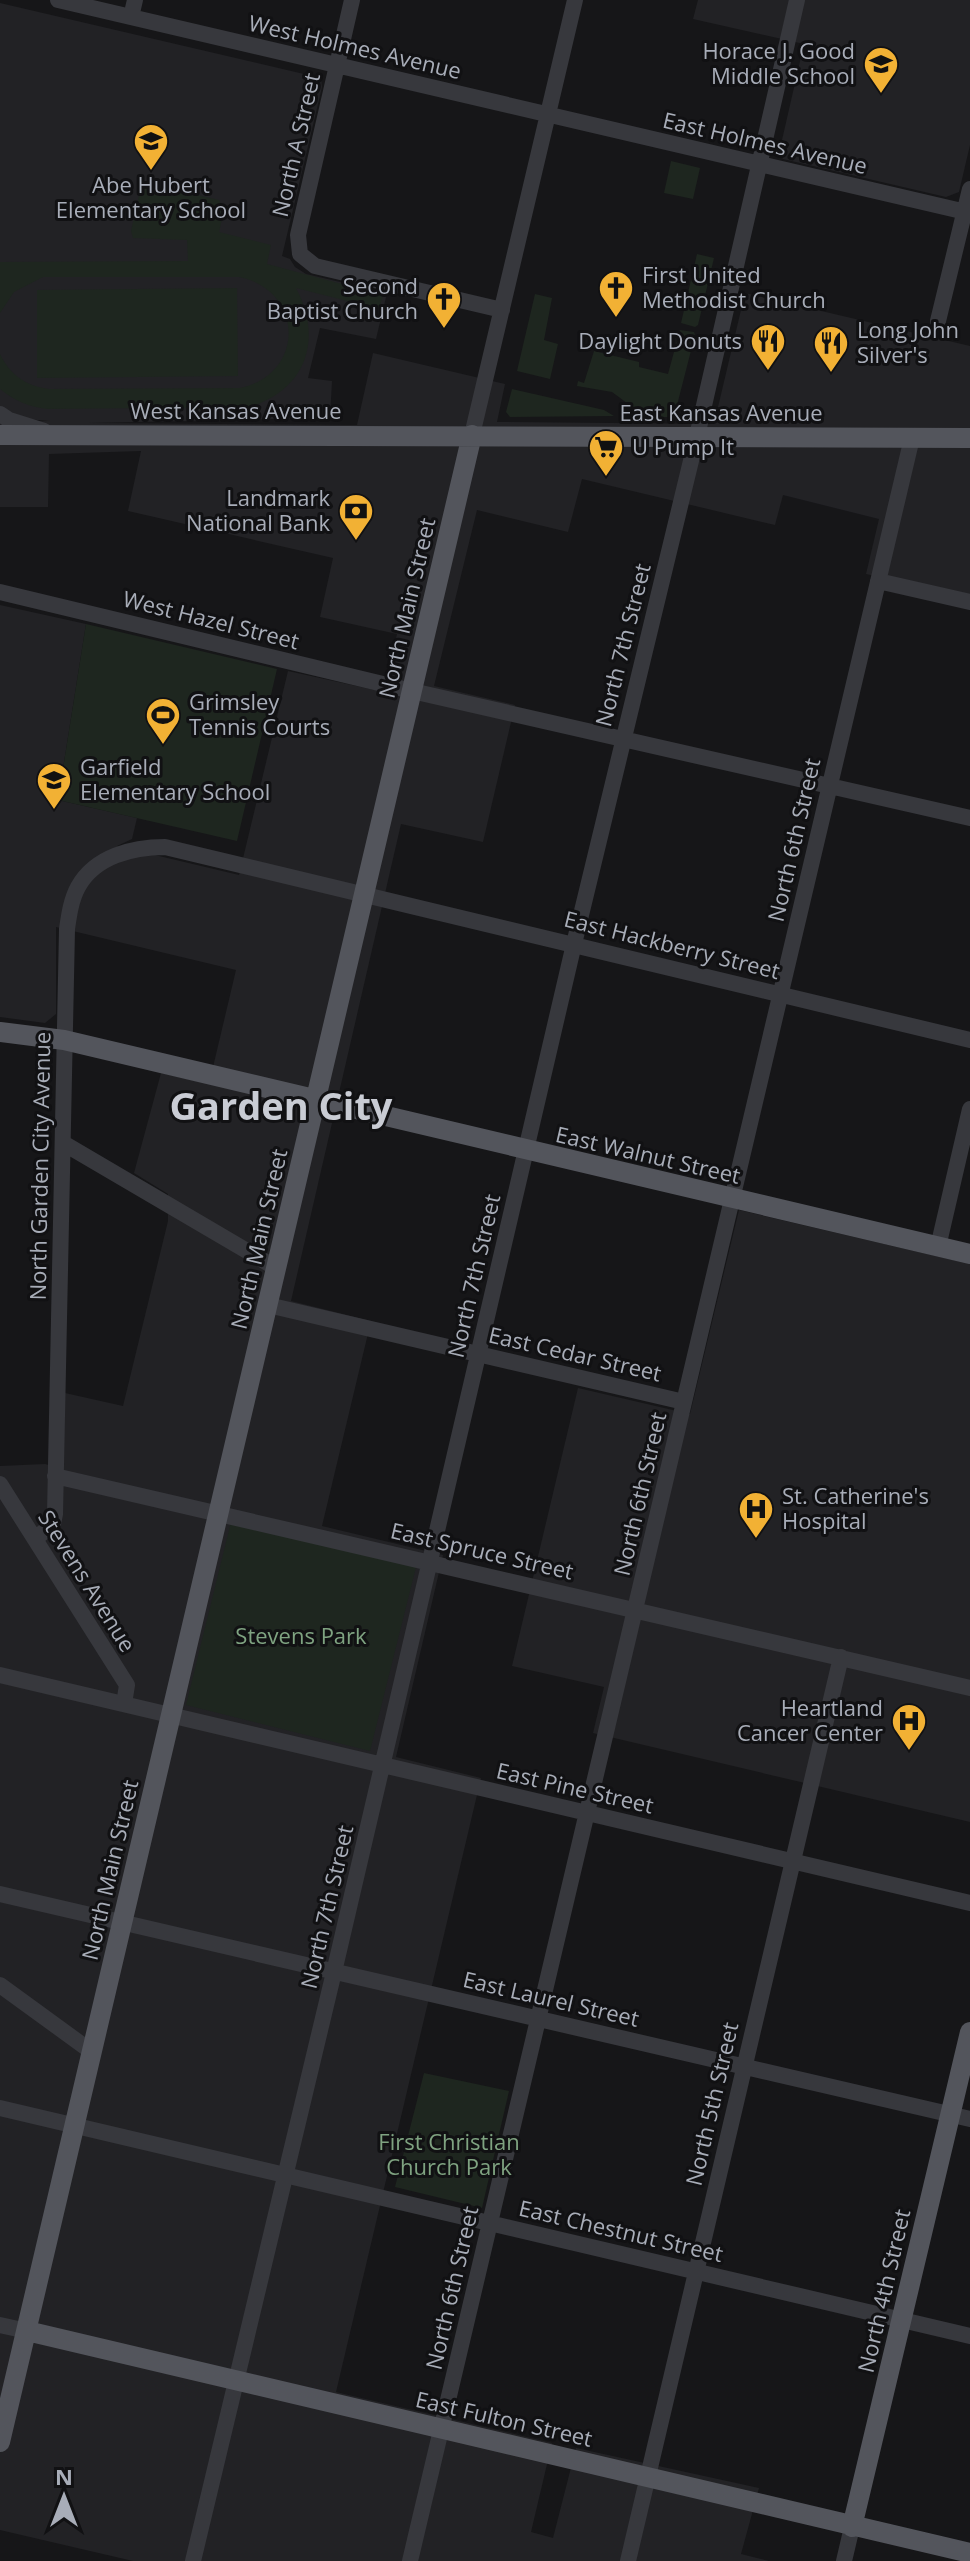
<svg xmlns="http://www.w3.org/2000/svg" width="970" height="2561" font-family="'Open Sans',sans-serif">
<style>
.built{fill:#222225}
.green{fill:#1e261f}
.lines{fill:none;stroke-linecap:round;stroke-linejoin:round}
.minor{stroke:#37383d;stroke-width:16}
.major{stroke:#53555c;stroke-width:20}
.labels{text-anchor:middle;stroke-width:6;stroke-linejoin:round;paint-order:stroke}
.street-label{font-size:22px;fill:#a8adb8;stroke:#111113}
.poi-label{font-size:22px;fill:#a8adb8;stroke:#111113;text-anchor:start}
.park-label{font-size:22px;fill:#7fa381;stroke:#111113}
.town-label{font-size:38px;font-weight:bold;fill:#c9ccd4;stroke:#111113}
</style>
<rect width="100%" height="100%" fill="#161618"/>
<path class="built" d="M698,0H970V145L959,192L946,197L783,159L779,153L804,44L693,19Z
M0,3L321,78L322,87L282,256L290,259L295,267L306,274L387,293L376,339L320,328L308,378L332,381L330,418L89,423L357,425L373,353L505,384L497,422L714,424L745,293L970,346V596L866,574L879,519L783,495L775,525L582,479L568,532L477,510L434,686L515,705L483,842L401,824L291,1301L371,1321L322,1526L443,1555L396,1757L481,1778L336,2392L552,2443L531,2532L553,2538L576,2448L759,2488L741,2554L769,2561H133L0,2530V1466L45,1464L63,1469L65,1393L123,1406L168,1221V1194L134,1173L161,1073L209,1084L236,970L56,927V1014L45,1023L0,1017V605L86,624L58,800L137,818L132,839L117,846L239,875L288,671L384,692L397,634L320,617L333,558L128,511L141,451L49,454L48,507H0V422L50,421L25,419L0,407Z
M739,1210L970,1264V1822L593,1733L604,1687L512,1666L578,1388L690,1414Z"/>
<path class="green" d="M671,161L700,168L693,199L664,193Z
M142,182L219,200L224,210L219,232L271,245L267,264L383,295L379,309L296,288C323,338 307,390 249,407L48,409C29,407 15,401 0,389V354C10,375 26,386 49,389L240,388C306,374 304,290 239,277H43L14,292L0,313V262L188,261L187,240L133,238L131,231Z
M697,254L714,258L698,325L695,327L681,323Z
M237,288L238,376L37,378V290Z
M535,294L552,298L544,340L558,344L550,379L517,371Z
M680,330L694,332L695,335L674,417H646L612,392L577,386L578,381L584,383L594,351L639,362V367L668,374Z
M512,389L604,410L614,416L510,417L506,412Z
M86,624L277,669L237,841L58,800Z
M231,1522L416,1567L370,1751L186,1705Z
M424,2073L509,2091L482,2208L395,2187Z"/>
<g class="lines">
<path class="minor" d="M58,0L970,213
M352,0L298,235L300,254L315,266L502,310
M131,17L135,0
M938,321L970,189
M0,414L9,420L44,431
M472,435L575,0
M878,581L970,602
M0,592L412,691L970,818
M63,1143L276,1268
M938,1247L970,1109
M268,1305L684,1402
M55,1476L970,1688
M0,1484L127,1685L124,1704
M35,1539L53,1524L55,1514L67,929C69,915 71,900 78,887C95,856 133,847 165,847L970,1040
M0,1675L970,1903
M0,1894L970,2119
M0,1985L92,2052
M0,2108C323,2184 647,2260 970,2336
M0,2325L27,2331
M193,2561L334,1972L574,944L697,436L797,0
M410,2561L912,438
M628,2561L841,1657
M844,2561L852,2527"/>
<path class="major" d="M0,435L970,438
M0,1032L64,1040L970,1254
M27,2331L970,2553
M0,2442L472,435
M852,2527L970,2032"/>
</g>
<defs>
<g id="school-pin" transform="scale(1.8)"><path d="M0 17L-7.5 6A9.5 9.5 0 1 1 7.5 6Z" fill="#f2b134" stroke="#111113"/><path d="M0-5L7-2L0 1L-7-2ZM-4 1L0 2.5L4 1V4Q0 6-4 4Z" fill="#111"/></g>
<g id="church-pin" transform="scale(1.8)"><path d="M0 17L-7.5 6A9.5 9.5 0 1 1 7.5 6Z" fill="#f2b134" stroke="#111113"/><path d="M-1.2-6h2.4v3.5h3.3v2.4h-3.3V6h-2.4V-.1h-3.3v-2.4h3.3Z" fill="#111"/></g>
<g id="restaurant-pin" transform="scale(1.8)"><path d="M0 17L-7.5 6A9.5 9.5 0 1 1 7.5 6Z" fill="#f2b134" stroke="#111113"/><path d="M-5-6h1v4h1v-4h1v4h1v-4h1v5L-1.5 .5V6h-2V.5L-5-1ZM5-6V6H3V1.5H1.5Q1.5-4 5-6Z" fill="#111"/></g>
<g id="supermarket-pin" transform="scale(1.8)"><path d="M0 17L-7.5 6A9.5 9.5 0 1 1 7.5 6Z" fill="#f2b134" stroke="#111113"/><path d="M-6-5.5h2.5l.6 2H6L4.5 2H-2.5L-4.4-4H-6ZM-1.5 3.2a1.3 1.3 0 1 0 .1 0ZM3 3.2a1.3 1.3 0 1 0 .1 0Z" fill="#111"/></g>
<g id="bank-pin" transform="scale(1.8)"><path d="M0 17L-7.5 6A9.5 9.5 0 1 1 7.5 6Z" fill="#f2b134" stroke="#111113"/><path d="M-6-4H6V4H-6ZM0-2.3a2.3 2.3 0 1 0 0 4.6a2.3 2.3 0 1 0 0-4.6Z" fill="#111"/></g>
<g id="stadium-pin" transform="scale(1.8)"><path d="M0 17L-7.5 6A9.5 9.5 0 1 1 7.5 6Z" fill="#f2b134" stroke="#111113"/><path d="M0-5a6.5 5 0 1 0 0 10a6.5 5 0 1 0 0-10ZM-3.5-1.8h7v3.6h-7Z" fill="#111"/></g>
<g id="hospital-pin" transform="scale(1.8)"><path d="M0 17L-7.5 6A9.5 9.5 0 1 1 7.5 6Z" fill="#f2b134" stroke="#111113"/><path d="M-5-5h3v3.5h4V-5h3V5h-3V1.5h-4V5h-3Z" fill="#111"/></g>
</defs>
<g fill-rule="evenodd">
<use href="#school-pin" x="881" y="64"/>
<use href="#school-pin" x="151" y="141"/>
<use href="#church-pin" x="616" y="288"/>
<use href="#church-pin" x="444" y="299"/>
<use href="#restaurant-pin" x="768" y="341"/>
<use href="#restaurant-pin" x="831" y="343"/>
<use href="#supermarket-pin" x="606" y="447"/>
<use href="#bank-pin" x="356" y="511"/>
<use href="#stadium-pin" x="163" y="715"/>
<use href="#school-pin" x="54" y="780"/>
<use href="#hospital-pin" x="756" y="1509"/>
<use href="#hospital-pin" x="909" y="1721"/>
</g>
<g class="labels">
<g class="street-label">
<text transform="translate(355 47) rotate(13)" y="8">West Holmes Avenue</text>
<text transform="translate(765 143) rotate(13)" y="8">East Holmes Avenue</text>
<text transform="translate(296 145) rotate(-77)" y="8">North A Street</text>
<text x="236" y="419">West Kansas Avenue</text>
<text x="721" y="421">East Kansas Avenue</text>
<text transform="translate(407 608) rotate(-77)" y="8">North Main Street</text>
<text transform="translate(211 620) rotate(14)" y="8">West Hazel Street</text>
<text transform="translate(623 645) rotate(-76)" y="8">North 7th Street</text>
<text transform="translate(794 840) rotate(-77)" y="8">North 6th Street</text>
<text transform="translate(672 945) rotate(14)" y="8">East Hackberry Street</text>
<text transform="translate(648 1155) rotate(13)" y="8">East Walnut Street</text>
<text transform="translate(40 1166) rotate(-89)" y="8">North Garden City Avenue</text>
<text transform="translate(259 1239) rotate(-77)" y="8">North Main Street</text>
<text transform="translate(474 1276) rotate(-77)" y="8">North 7th Street</text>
<text transform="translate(575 1354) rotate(13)" y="8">East Cedar Street</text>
<text transform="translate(640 1494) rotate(-77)" y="8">North 6th Street</text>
<text transform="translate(482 1551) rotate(13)" y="8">East Spruce Street</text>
<text transform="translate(87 1581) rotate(58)" y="8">Stevens Avenue</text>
<text transform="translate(575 1788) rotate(13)" y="8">East Pine Street</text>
<text transform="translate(110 1870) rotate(-77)" y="8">North Main Street</text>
<text transform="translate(327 1907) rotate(-77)" y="8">North 7th Street</text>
<text transform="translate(551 1999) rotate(13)" y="8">East Laurel Street</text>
<text transform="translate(712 2104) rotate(-77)" y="8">North 5th Street</text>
<text transform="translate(621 2231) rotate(13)" y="8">East Chestnut Street</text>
<text transform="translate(452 2288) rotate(-77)" y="8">North 6th Street</text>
<text transform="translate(884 2291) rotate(-77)" y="8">North 4th Street</text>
<text transform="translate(504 2419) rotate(13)" y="8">East Fulton Street</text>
</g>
<g class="poi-label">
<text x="855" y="59" text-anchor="end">Horace J. Good<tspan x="855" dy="25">Middle School</tspan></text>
<text x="151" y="193" text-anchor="middle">Abe Hubert<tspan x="151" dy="25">Elementary School</tspan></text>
<text x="642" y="283">First United<tspan x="642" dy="25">Methodist Church</tspan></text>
<text x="418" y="294" text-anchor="end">Second<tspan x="418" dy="25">Baptist Church</tspan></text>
<text x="857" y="338">Long John<tspan x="857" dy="25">Silver's</tspan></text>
<text x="742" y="349" text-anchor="end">Daylight Donuts</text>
<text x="632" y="455">U Pump It</text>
<text x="330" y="506" text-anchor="end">Landmark<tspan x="330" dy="25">National Bank</tspan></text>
<text x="189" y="710">Grimsley<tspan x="189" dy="25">Tennis Courts</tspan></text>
<text x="80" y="775">Garfield<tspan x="80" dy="25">Elementary School</tspan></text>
<text x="782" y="1504">St. Catherine's<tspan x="782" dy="25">Hospital</tspan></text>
<text x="883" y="1716" text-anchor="end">Heartland<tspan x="883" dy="25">Cancer Center</tspan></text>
</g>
<g class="park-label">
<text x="301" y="1644">Stevens Park</text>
<text x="449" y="2150">First Christian<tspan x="449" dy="25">Church Park</tspan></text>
</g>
<g class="town-label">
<text x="281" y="1120">Garden City</text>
</g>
</g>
<g transform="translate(64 2497)" stroke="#111113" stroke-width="6" paint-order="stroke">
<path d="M0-6L14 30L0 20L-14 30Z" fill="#a8adb8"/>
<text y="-12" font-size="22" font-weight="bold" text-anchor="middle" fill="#a8adb8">N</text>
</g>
</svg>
